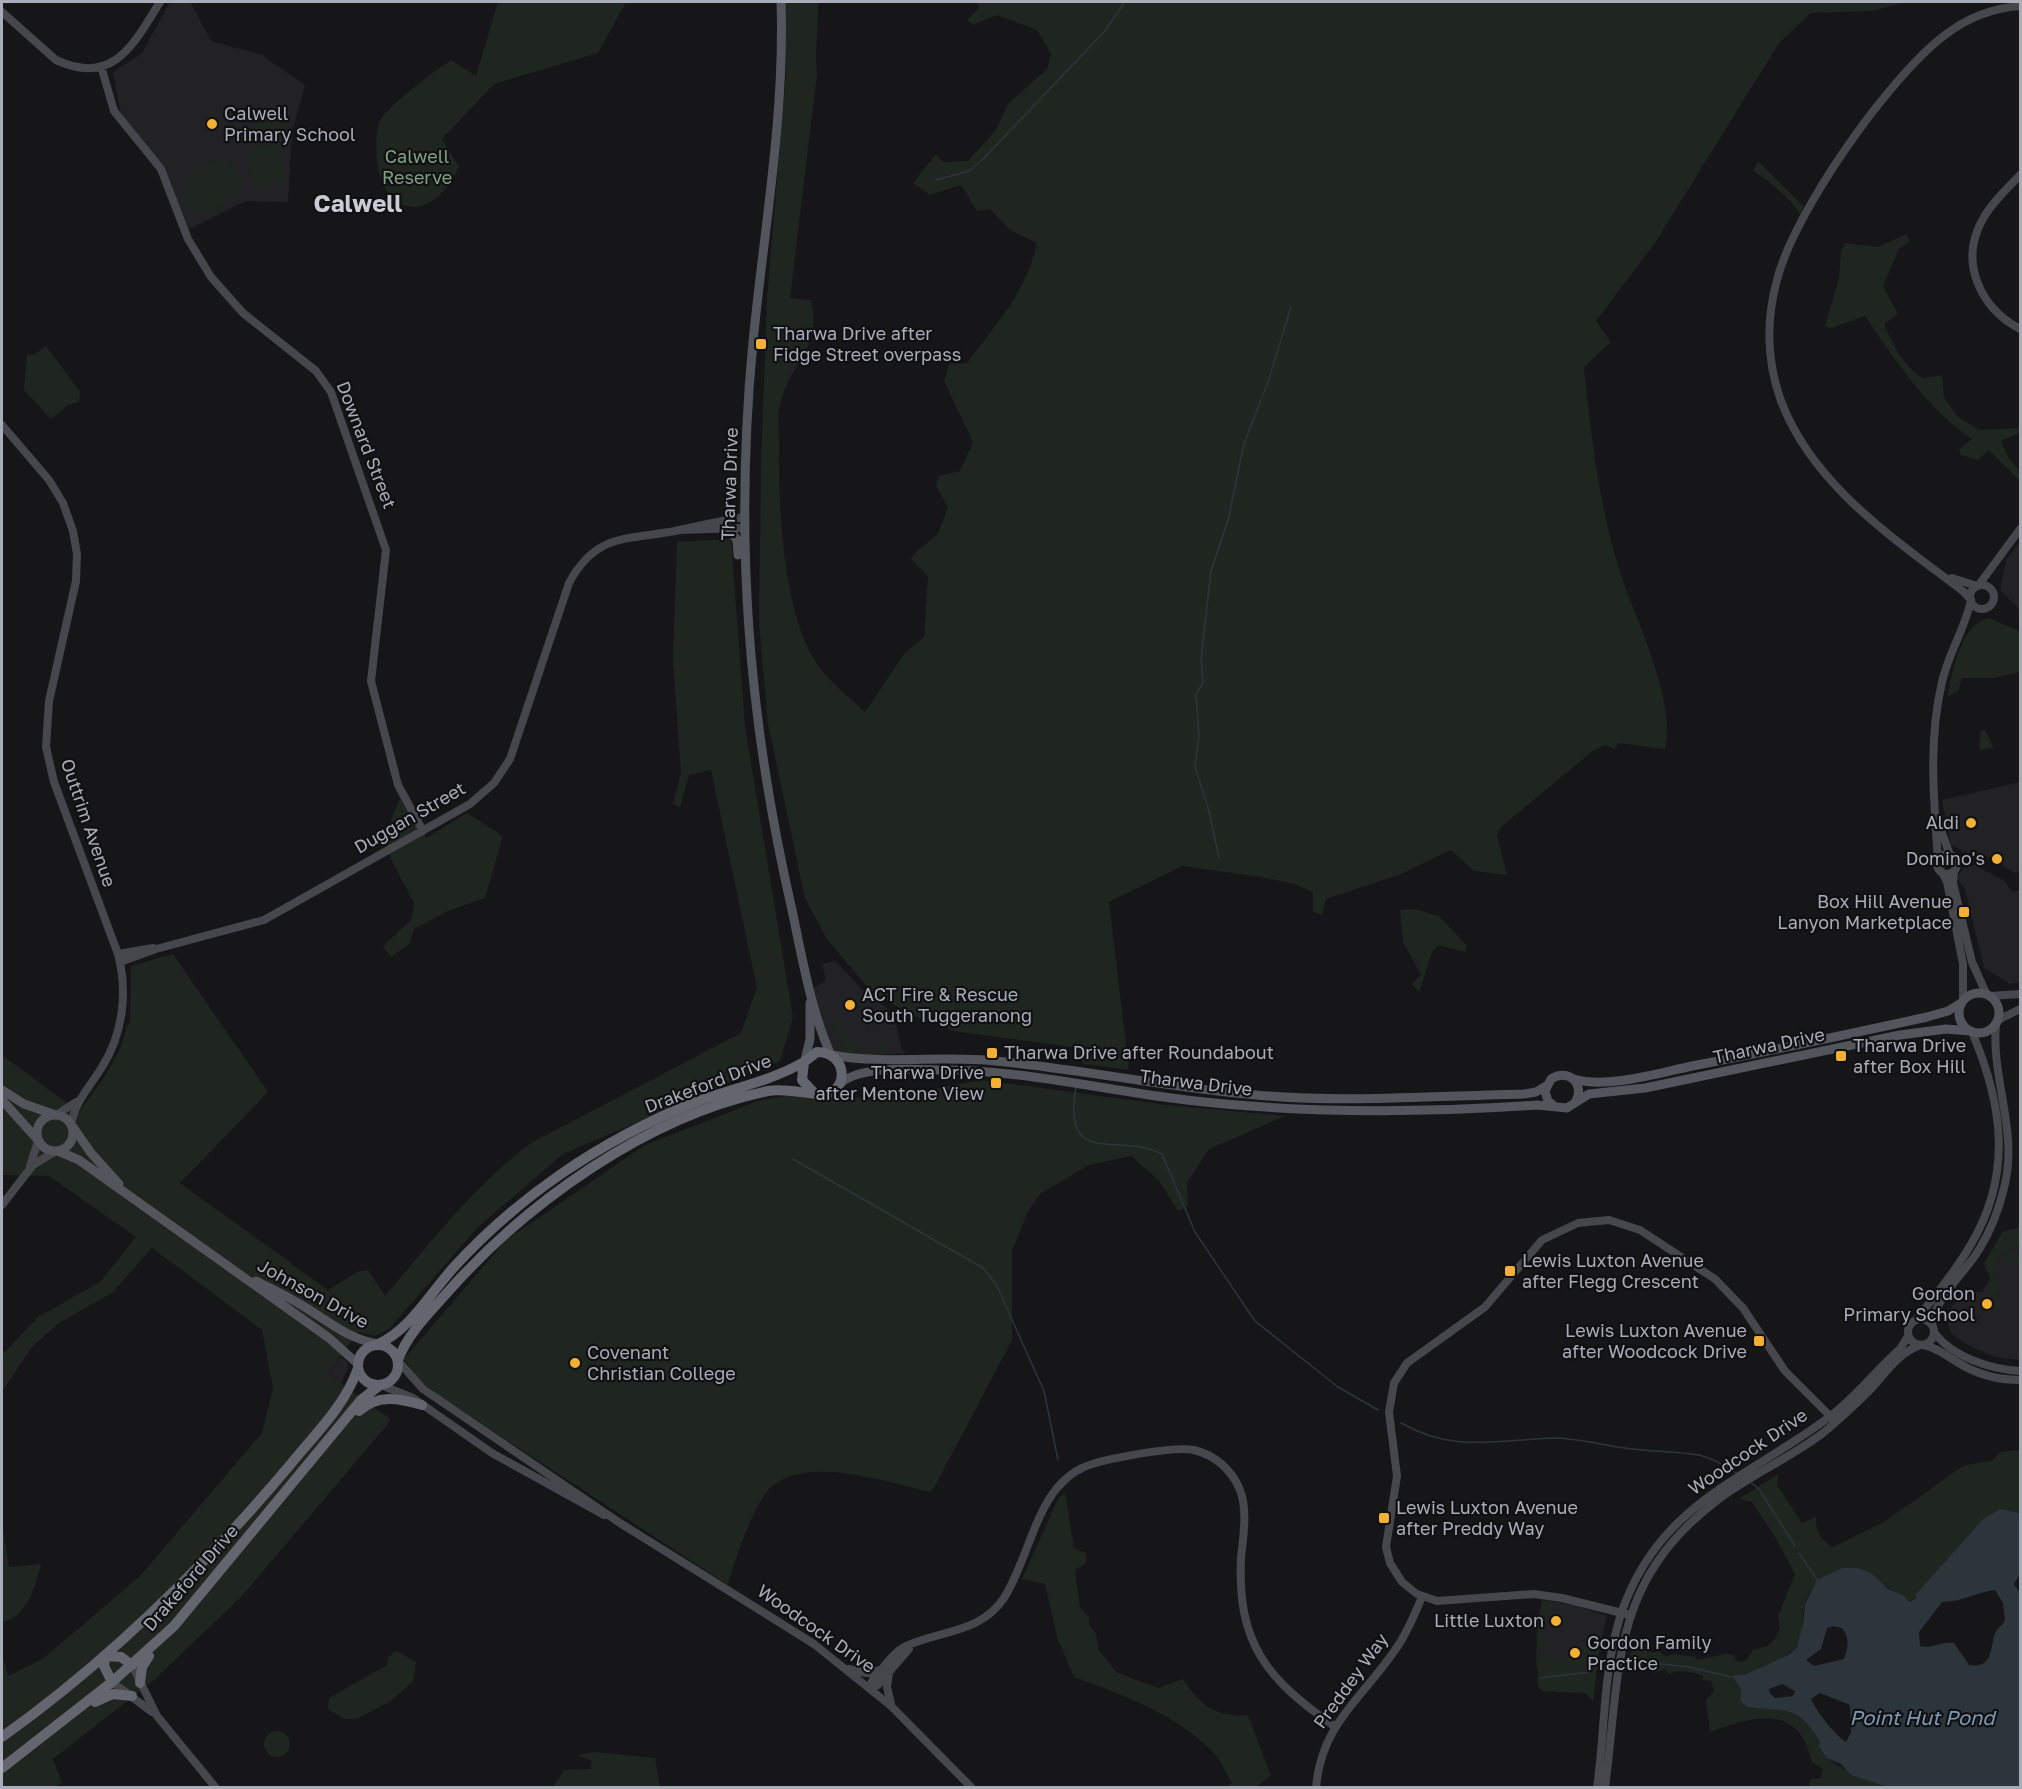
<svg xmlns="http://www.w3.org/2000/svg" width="2022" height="1789" font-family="'Golos Text',sans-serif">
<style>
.built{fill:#222225}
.green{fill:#1e261f}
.water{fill:#2c353c;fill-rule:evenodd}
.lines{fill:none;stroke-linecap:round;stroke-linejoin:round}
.stream{stroke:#2c353c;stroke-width:1.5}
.secondary{stroke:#45474d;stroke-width:8}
.primary{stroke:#53555c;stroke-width:9}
.highway{stroke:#63666e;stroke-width:10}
.poi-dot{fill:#f2b134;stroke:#111113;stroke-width:2}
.labels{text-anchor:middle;stroke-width:4.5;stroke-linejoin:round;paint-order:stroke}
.poi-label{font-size:18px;fill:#a8adb8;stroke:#111113;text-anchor:start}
.park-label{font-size:18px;fill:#7fa381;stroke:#111113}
.street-label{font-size:18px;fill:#a8adb8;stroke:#111113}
.water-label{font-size:20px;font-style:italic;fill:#7f9bb3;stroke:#111113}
.district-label{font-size:24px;font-weight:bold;fill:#c9ccd4;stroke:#111113}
</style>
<rect width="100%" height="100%" fill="#161618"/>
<path class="built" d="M170,2L191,3L211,41L262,55L305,85L292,133L288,202L246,201L189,229L162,165L121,115L113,72L142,53Z
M2020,541V610L2000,590L2006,560Z
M2020,782V871L2014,873L1985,855L1963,852L1951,845L1942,800Z
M1975,865L2004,881L2012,892L2020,890V982L2010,984L1984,968L1965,889L1957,878L1963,868Z
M835,961L862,989L893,1013L902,1049L906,1053L864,1056L836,1052L829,1046L813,989L826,980L822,964Z
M2020,1246V1360L2010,1359L1995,1357L1969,1346L1951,1333L1946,1315L1963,1291L1982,1292L1990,1278L1996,1273L1995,1260L1999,1253Z
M341,1357L347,1362L348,1369L341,1383L328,1374Z
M1542,1600L1574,1605L1607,1616L1598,1653L1578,1666H1536L1537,1623Z"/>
<path class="green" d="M498,2H626L598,53L494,84L442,139L459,167C447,194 417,225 389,194C376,180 371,131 383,116C397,99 432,73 451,60L476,76Z
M785,2H818C819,26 814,49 817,74L790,298L811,300C823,349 790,361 780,405C777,418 779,433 779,446C778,506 783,603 812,656C824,678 847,695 865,712L905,653L924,637L928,576L911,559L915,553L938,534L948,507L936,486L938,476L960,471L973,442L944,381L949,364L967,363C996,324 1027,291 1037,243L1010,230L990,209L977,211L961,185L930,195L913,183L936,154L943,162L968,161L996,130L1008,104L1047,69L1051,54L1037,30L997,15L973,25L967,20L979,8L977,2H1905L1873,11L1811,13L1779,43L1655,243L1596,321L1611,342L1584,367C1591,435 1599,504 1619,569C1635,619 1676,697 1665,749L1619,743L1614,749L1605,745L1593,751L1502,826L1497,835L1507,875L1474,871L1451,850L1401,874L1326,899L1322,915L1313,912V892L1295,884L1261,877L1182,866L1109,902L1129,1070L1084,1064L1072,1047L953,1031L905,1012L868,988L827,939L805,898L768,724L759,622L761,464L767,297L786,74Z
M279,117L283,130L257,137L254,124Z
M281,144L284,184L252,187L248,147Z
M222,158C237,167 242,176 239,192L212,212H193L183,204L182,183L198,167Z
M1758,161L1804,207L1800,214C1789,196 1770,182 1753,171Z
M1906,234L1910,242L1899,249L1883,286L1898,314L1884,324C1893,345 1903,365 1923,378L1942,375L1944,397L1958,417L1979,430L2020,428V433L2001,441L2008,457L2020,471V481L1989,450L1978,460L1961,455L1959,449L1972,439C1925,407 1897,362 1865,316L1831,328L1825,326L1839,278L1841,252L1845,243L1878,247Z
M46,346L80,392L79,402L68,405L51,419L24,390L27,355H33Z
M731,539L745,726L793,1017L780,1061L563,1154L477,1228L389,1329L375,1336L358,1332L328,1374L390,1419L388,1424L242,1596L154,1680L53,1759L62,1783L54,1787H2V1654L8,1676L44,1658L140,1576L262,1433L273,1388L262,1330L152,1248L112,1293L59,1323L32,1347L2,1392V1355L38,1317L100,1282L136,1237L49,1176L2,1175V1055L79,1112C99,1084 120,1060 127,1025L130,1023L131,966L173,954L268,1092L180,1183L328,1290L357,1272L368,1270L385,1296C431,1242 474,1185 531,1143L741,1033L757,988L711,770L689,775L680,807L673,804L681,772L673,661L677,542Z
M1989,618L2020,631V672L1994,678H1962L1958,691L1947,697C1953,672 1959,625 1989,618Z
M1981,730H1985L1994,748L1979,750Z
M400,798L426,838L467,813L503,836L485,898L448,911L414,929L410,943L391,957L383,946L411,920L414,903L392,861L384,838Z
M1414,909L1439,916L1467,946L1465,952L1438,945L1432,952L1419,992L1412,984L1421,975L1403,942L1400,910Z
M836,1018L863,1053L874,1051L885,1042L888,1046L886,1051L848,1054L832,1025V1023L836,1026L833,1021Z
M982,1080L1167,1105L1285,1116L1209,1149L1187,1183L1188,1206L1178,1211L1159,1181L1131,1156L1089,1165L1040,1194L1028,1211L1012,1251V1340L934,1488L930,1492C888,1482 811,1456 773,1485C755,1500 734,1561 728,1585L444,1399L420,1381L404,1359L506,1240L645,1145L758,1101L790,1095L885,1098Z
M2020,1227V1246C2003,1252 1995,1253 1996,1273L1990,1278L1984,1264L2002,1232Z
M2019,1251L2020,1263L2005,1267L2002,1256Z
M1997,1278L1999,1288L1994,1293H1987L1991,1279Z
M2020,1450V1513L2000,1509L1983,1519L1916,1594V1597L1909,1602L1881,1583L1842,1568C1822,1578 1805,1589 1803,1614C1803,1624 1803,1637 1797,1646C1791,1657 1744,1677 1732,1676L1741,1689L1740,1701L1747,1707C1776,1710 1800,1706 1816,1735C1820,1742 1823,1755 1829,1759C1847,1773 1867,1779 1888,1787H1809L1811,1779L1821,1778L1823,1769L1812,1762C1798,1702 1754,1716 1710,1732L1706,1700L1714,1691L1711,1681L1703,1680V1676C1694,1672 1677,1669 1669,1674L1665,1669L1654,1673L1649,1667L1628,1669L1632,1646L1648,1647L1651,1653L1659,1651L1666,1657L1673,1654L1696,1657L1697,1660L1725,1654L1734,1655L1735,1659L1740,1662L1747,1660L1753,1650L1767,1646L1775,1639L1780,1628L1778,1616L1795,1574L1774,1535L1752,1502L1739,1499L1778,1474L1777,1485L1802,1523L1816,1517C1815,1529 1821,1542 1833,1547L1884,1522L1963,1466L1993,1460L2000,1452Z
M1065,1492L1074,1548L1086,1553V1563L1075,1570L1080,1608L1089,1617V1625L1096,1634L1099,1650L1116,1672L1158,1688L1183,1679C1200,1705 1216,1718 1248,1715L1271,1776L1256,1787H1225L1232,1783C1226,1773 1220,1759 1212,1751C1176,1714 1121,1694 1074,1677L1057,1637L1045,1584L1022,1579L1058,1499Z
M2,1523L9,1567L41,1564C35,1586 28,1617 2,1622Z
M1542,1600L1561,1607V1610L1560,1607H1545L1543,1643L1557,1645L1542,1646L1540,1652L1546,1659L1559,1661L1563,1646V1656L1580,1659L1584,1646L1600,1647L1593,1701L1585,1693L1542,1691L1538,1686L1537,1628Z
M396,1651L416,1662L413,1681L391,1701L356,1719H344L328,1709L329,1698L387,1665L388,1657Z
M264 1744a13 13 0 1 1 26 0a13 13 0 1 1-26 0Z
M595,1752L655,1758L660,1787H553L564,1770L590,1769L592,1761L578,1755Z"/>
<path class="water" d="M2000,1509L2020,1513V1574L2014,1584L2020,1593V1787H1888L1851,1775L1841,1764L1827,1758L1819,1747L1820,1742C1798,1704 1786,1712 1747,1707L1740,1701L1741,1689L1732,1676L1746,1674L1767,1665L1790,1654L1797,1647L1803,1625L1805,1604L1817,1580L1842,1568H1858L1871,1573L1888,1589L1904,1596L1909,1602L1916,1598V1594L1983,1519ZM1995,1590L2003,1603L2005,1621C2001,1626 1995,1630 1994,1637C1990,1653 1991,1668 1969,1665L1954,1643C1942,1641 1932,1649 1920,1646L1919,1632L1942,1602C1965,1601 1974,1593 1995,1590ZM1833,1626L1842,1628C1850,1638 1848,1647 1844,1659L1814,1666L1806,1660L1821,1649L1827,1628ZM1782,1684L1795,1691L1793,1696L1775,1698L1770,1693L1769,1689ZM1820,1693L1850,1705L1851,1732L1846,1742C1835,1735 1816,1711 1811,1699Z"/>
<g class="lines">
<path class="stream" d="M936,180L969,171L984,158L1105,31L1125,2
M1219,858L1209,811L1195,767L1199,736L1196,695L1203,682L1201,659L1211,571L1228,520L1244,444L1268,382L1291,307
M1076,1087C1062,1169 1115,1131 1162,1154L1195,1232L1255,1321L1338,1387L1378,1410
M793,1159L983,1268L996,1284L1044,1391L1058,1460
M1401,1423C1453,1453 1497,1440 1553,1438C1578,1438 1601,1445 1625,1448C1650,1452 1675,1451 1699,1455C1712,1458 1724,1465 1736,1473
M1750,1482L1759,1489L1795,1546
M1799,1553L1818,1581
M1634,1661L1689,1667L1731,1677
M1540,1678L1590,1672"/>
<path class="secondary" d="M2,12L56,60C114,87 134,43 160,2
M101,66L114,111L161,169L188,239L211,277L243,313L316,371L331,392L386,550L371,681L398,785L423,831
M2020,175C2008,188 1993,201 1984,217C1958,260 1979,307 2020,329
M2,425L49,480L63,503L73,531L77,554L76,581L49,701L46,747L54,782L118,954C128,992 123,1034 102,1067C90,1087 75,1101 71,1125
M678,530L744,528
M1952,578L1977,586
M1970 597a12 12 0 1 1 24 0a12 12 0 1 1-24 0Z
M1978,586L2020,529
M1971,600L1964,592C1895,539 1813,486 1781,401C1767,362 1766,320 1777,280C1794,212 1889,77 1945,35C1967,18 1994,8 2020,6
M1939,825L1950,855
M1937 864a10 10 0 1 1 20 0a10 10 0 1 1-20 0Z
M1938,861C1934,800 1928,742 1942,682C1948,654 1965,629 1971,600
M1954,871L1953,883L1972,962L1986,993
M1942,872L1947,882L1963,964V1001
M118,954L153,948
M120,962L156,949L264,920L470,804L494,783L510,759L569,583C596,533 627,540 675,531C698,526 721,521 744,517
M1990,996L2020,994
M1998,1020L2020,1009
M56,1115L76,1102
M30,1166L38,1141
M2,1205L33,1165L54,1152
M1908 1332a13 13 0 1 1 26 0a13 13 0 1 1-26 0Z
M1916,1320C1935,1296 1955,1272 1970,1246C2013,1175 2003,1105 1972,1032
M1932,1325C1933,1300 1967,1271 1980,1248C1991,1230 1999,1209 2004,1188C2019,1132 1991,1080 1996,1024
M1934,1332C1952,1357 1990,1369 2020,1371
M1923,1345C1936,1347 1945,1355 1957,1362C1976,1374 1998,1380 2020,1380
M399,1362L423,1389L620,1523L814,1644L891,1706L972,1788
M381,1385L413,1398L492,1453L604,1515
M1630,1615L1562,1598L1534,1594L1437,1601L1417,1594L1402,1582L1390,1563L1386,1547L1397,1476L1389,1412L1394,1383L1407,1363L1485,1307L1542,1240L1578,1223L1609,1220L1640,1230L1715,1279L1743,1308L1785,1371L1836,1422
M132,1665L157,1716L216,1788
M849,1669L866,1673L881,1670
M889,1672L887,1687L891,1704
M112,1682L152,1712
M870,1688C871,1679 876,1676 882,1669C888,1661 895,1652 904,1647C939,1630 980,1634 1004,1598C1025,1565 1033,1517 1057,1488C1064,1480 1073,1472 1082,1468C1100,1459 1175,1446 1194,1450C1215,1455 1232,1470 1240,1490C1248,1511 1243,1537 1241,1558C1237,1644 1267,1679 1334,1726
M870,1688L878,1685L909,1649
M1316,1788C1321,1724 1362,1699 1395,1650C1407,1634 1414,1615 1422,1597
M1597,1788C1605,1731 1603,1672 1620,1617C1656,1505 1743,1481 1828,1418C1855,1398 1875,1371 1900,1349L1908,1336
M1605,1788C1621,1666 1610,1581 1719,1499C1752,1474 1790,1458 1823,1433C1839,1420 1855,1405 1870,1390C1886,1373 1897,1354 1920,1345"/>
<path class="primary" d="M781,2C785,115 764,229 753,342C734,538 748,719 792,910C802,957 811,1011 831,1055
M729,529L737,540L738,555
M1959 1013a20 20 0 1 1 40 0a20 20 0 1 1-40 0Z
M832,1055C886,1065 941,1055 995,1061C1083,1069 1169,1088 1256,1095C1346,1103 1435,1096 1524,1094L1536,1092L1546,1086
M805,1060L810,1039V1003
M1574,1079C1606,1089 1659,1073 1692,1066C1770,1051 1849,1034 1927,1017L1948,1011L1961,1003
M839,1085C857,1064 921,1070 948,1070C1029,1071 1108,1091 1187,1100C1304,1114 1420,1113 1537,1105L1567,1108L1589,1094L1645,1088L1900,1035L1946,1029L1971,1031
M2,1090L24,1104L53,1114
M2,1100L38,1140
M1554,1106L1548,1101L1545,1091L1551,1079C1568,1068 1585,1083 1576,1101
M37 1133a18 18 0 1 1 36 0a18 18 0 1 1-36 0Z
M73,1127L91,1153L119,1184
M58,1151L79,1160L329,1338L358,1364
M256,1281C270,1288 285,1295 298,1303C325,1318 346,1339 378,1344"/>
<path class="highway" d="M378,1344C410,1330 431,1292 454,1267C486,1232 522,1201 561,1174C602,1146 646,1122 693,1103C730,1089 769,1082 804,1062
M358 1365a20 20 0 1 1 40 0a20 20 0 1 1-40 0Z
M398,1360C407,1335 428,1314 446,1294C526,1203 647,1116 768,1091C787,1088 804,1094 822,1094C850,1093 848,1052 817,1052L804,1062L802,1080L814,1093
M359,1411C378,1394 398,1398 422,1405
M105,1656L121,1657L132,1665
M105,1656L104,1666L112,1682
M140,1683L142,1667L149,1656
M95,1702L113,1694L132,1696
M2,1737C110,1660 205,1566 290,1465C315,1434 345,1406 358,1368
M2,1768L112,1682L174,1626L361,1400L380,1385"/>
</g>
<g class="poi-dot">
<circle cx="212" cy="124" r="6"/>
<rect x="755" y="338" width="12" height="12" rx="3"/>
<circle cx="1971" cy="823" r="6"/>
<circle cx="1997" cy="859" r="6"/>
<rect x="1958" y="906" width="12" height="12" rx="3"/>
<circle cx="850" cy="1005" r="6"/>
<rect x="986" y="1047" width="12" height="12" rx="3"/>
<rect x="1835" y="1050" width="12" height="12" rx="3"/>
<rect x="990" y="1077" width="12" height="12" rx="3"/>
<rect x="1504" y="1265" width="12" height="12" rx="3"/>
<circle cx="1987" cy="1304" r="6"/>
<rect x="1753" y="1335" width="12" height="12" rx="3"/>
<circle cx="575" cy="1363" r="6"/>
<rect x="1378" y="1512" width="12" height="12" rx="3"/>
<circle cx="1556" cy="1621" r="6"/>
<circle cx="1575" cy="1653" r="6"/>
</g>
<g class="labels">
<g class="poi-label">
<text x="224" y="120">Calwell<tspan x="224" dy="21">Primary School</tspan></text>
<text x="773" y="340">Tharwa Drive after<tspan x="773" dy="21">Fidge Street overpass</tspan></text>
<text x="1959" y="829" text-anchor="end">Aldi</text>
<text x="1985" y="865" text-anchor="end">Domino's</text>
<text x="1952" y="908" text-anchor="end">Box Hill Avenue<tspan x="1952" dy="21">Lanyon Marketplace</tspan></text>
<text x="862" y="1001">ACT Fire &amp; Rescue<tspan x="862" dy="21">South Tuggeranong</tspan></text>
<text x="1853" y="1052">Tharwa Drive<tspan x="1853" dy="21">after Box Hill</tspan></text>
<text x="1004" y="1059">Tharwa Drive after Roundabout</text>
<text x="984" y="1079" text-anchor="end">Tharwa Drive<tspan x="984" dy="21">after Mentone View</tspan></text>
<text x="1522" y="1267">Lewis Luxton Avenue<tspan x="1522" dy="21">after Flegg Crescent</tspan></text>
<text x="1975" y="1300" text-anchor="end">Gordon<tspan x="1975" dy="21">Primary School</tspan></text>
<text x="1747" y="1337" text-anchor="end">Lewis Luxton Avenue<tspan x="1747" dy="21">after Woodcock Drive</tspan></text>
<text x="587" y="1359">Covenant<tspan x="587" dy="21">Christian College</tspan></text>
<text x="1396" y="1514">Lewis Luxton Avenue<tspan x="1396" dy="21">after Preddy Way</tspan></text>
<text x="1544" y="1627" text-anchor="end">Little Luxton</text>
<text x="1587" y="1649">Gordon Family<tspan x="1587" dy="21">Practice</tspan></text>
</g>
<g class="park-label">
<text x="417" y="163">Calwell<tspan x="417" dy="21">Reserve</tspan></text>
</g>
<g class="street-label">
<text transform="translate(366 445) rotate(69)" y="6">Downard Street</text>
<text transform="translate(730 484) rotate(-88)" y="6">Tharwa Drive</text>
<text transform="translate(410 818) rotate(-30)" y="6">Duggan Street</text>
<text transform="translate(88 823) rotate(71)" y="6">Outtrim Avenue</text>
<text transform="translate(1769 1046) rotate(-12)" y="6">Tharwa Drive</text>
<text transform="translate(1196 1083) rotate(7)" y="6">Tharwa Drive</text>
<text transform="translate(708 1084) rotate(-21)" y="6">Drakeford Drive</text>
<text transform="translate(313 1294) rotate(29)" y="6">Johnson Drive</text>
<text transform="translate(1748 1452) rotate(-34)" y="6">Woodcock Drive</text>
<text transform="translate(191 1578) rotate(-49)" y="6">Drakeford Drive</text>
<text transform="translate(816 1629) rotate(35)" y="6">Woodcock Drive</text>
<text transform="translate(1351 1681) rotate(-54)" y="6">Preddey Way</text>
</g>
<g class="water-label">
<text x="1922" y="1725">Point Hut Pond</text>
</g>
<g class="district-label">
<text x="358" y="212">Calwell</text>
</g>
</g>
<rect width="2022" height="1789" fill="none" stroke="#a8adb8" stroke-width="6"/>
</svg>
